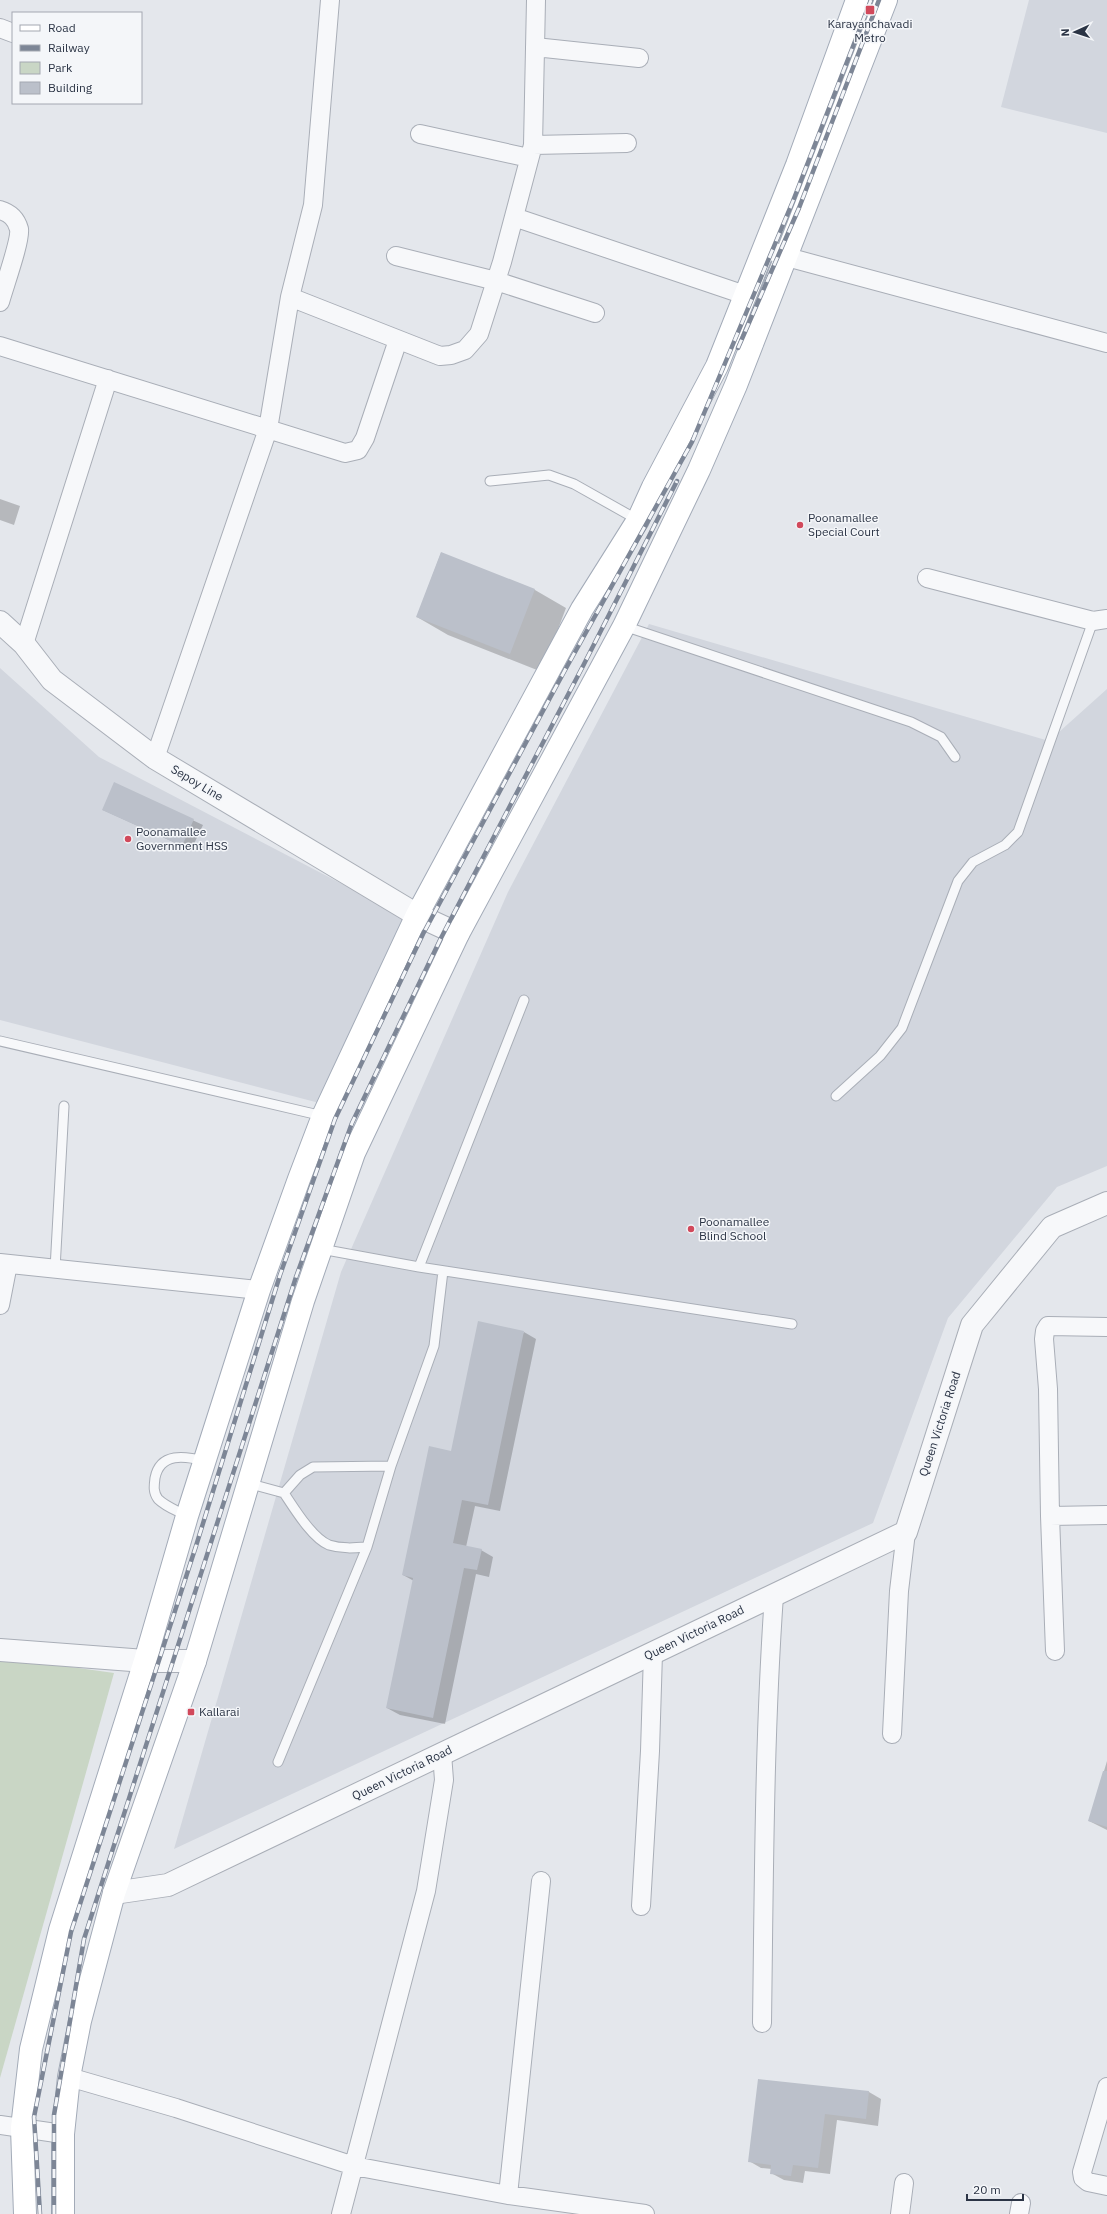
<svg xmlns="http://www.w3.org/2000/svg" width="1107" height="2214" font-family="'IBM Plex Sans',sans-serif">
<style>
.built{fill:#d2d6de}
.green{fill:#c9d6c5}
.shadow{fill:#0003}
.building{fill:#bbc0ca}
.lines{fill:none;stroke-linecap:round;stroke-linejoin:round}
.service-casing{stroke:#a9aeb7;stroke-width:11}
.minor-casing{stroke:#a9aeb7;stroke-width:20}
.tertiary-casing{stroke:#a9aeb7;stroke-width:24}
.primary-casing{stroke:#a3abb8;stroke-width:24}
.service{stroke:#f7f8fa;stroke-width:9}
.minor{stroke:#f7f8fa;stroke-width:18}
.tertiary{stroke:#f7f8fa;stroke-width:22}
.primary{stroke:#fff;stroke-width:22}
.rail-casing{stroke:#7d8696;stroke-width:4.5}
.rail{stroke:#f4f6f9;stroke-width:3;stroke-dasharray:9;stroke-linecap:butt}
.poi-dot{fill:#d1495b;stroke:#f4f6f9;stroke-width:1.5}
.labels{text-anchor:middle;stroke-width:3;stroke-linejoin:round;paint-order:stroke}
.poi-label{font-size:12px;fill:#2b3445;stroke:#f4f6f9;text-anchor:start}
.street-label{font-size:12px;fill:#2b3445;stroke:#f4f6f9}
</style>
<rect width="100%" height="100%" fill="#e4e7ec"/>
<path class="built" d="M1029,0H1107V133L1001,107Z
M649,624L1049,741L1107,689V1166L1057,1187L948,1318L873,1523L174,1849L341,1272L508,892Z
M0,668L99,757L413,921L327,1105L0,1020Z"/>
<path class="green" d="M0,1657L114,1673L0,2078Z"/>
<path class="shadow" d="M0,499L20,506L14,525L0,520Z
M441,553L535,590L566,608L542,672L448,635L417,617Z
M115,784L203,825L191,850L103,810Z
M524,1332L536,1339L500,1511L475,1506L466,1547L481,1550L493,1557L489,1577L476,1574L445,1724L400,1715L387,1708L414,1581L403,1575L452,1452Z
M1107,1761V1830L1089,1821Z
M759,2080L869,2092L881,2099L878,2126L837,2120L830,2174L805,2171L803,2183L784,2180L771,2173L772,2169L761,2168L749,2161Z"/>
<path class="building" d="M441,552L535,589L510,654L416,617Z
M114,782L194,819L182,846L102,810Z
M478,1321L524,1331L488,1505L462,1500L453,1543L482,1549L477,1570L464,1568L433,1718L386,1708L413,1578L402,1575L429,1446L451,1451Z
M1103,1771H1107V1827L1088,1821Z
M758,2079L869,2091L866,2119L825,2114L818,2168L793,2165L791,2176L770,2174L771,2165L748,2162Z"/>
<g class="lines">
<g class="service-casing">
<path id="service" d="M490,481L549,475L574,484L638,520
M624,626L911,722L941,737L955,757
M0,1041L323,1116
M836,1096L880,1056L902,1028L958,881L973,862L1005,845L1018,832L1093,621
M321,1249L419,1267L792,1324
M419,1267L524,1000
M55,1269L64,1106
M247,1483L284,1493L300,1475L313,1467L391,1466L434,1346L443,1271
M187,1516C178,1511 166,1507 158,1499C153,1492 154,1486 155,1478C160,1452 185,1456 205,1461
M367,1547L391,1466
M278,1762L367,1547C354,1548 342,1549 329,1545C312,1538 294,1508 284,1493"/>
</g>
<g class="minor-casing">
<path id="minor" d="M0,28L13,33
M535,47L639,58
M420,134L529,158
M533,145L627,143
M0,210C10,213 16,218 19,229C21,240 4,287 0,302
M514,217L745,295
M764,248L787,257L1107,343
M396,256L496,281L595,313
M290,297L440,356L451,355L465,350L479,334L502,262L533,145L536,0
M0,346L345,453L358,450L365,438L398,340
M927,578L1093,621L1107,619
M24,644L108,379
M155,758L268,429L290,297L313,205L330,0
M0,1263L259,1290
M0,1305L8,1264
M1107,1327L1048,1326L1045,1331L1044,1339L1048,1389L1050,1516L1107,1515
M1050,1516L1055,1651
M892,1734L899,1591L906,1532
M641,1906L650,1751L653,1653
M762,2023C764,1880 764,1738 774,1595
M69,2077L176,2108L354,2166L508,2195L645,2214
M1107,2087L1082,2172L1083,2178L1088,2182L1107,2186
M0,2125L63,2134
M508,2195L541,1881
M341,2214L426,1891L444,1780L442,1754
M900,2214L904,2183
M1019,2214L1021,2203"/>
</g>
<g class="tertiary-casing">
<path id="tertiary" d="M0,622L24,644L52,680L155,758L417,915L458,934
M0,1650L145,1661H195
M114,1893L168,1885L906,1532L972,1325L1052,1227L1107,1203"/>
</g>
<g class="primary-casing">
<path id="primary" d="M25,2214L22,2128L31,2049L60,1930L145,1661L187,1516L259,1290L299,1179L323,1116L417,915L582,609L638,520L653,487L717,366L797,165L857,0
M63,2214V2134L69,2077L80,2021L114,1893L195,1661L303,1301L354,1153L458,934L624,626L699,470L736,385L886,0"/>
</g>
<use href="#service" class="service"/>
<use href="#minor" class="minor"/>
<use href="#tertiary" class="tertiary"/>
<use href="#primary" class="primary"/>
<g class="rail-casing">
<path id="rail" d="M738,348L799,208L879,0
M40,2214L34,2117L71,1932L196,1546L280,1275L335,1119L423,934L565,670L692,442L793,201L871,0
M54,2214V2115L84,1939L296,1277L352,1123L441,938L583,666L677,481"/>
</g>
<use href="#rail" class="rail"/>
</g>
<g class="poi-dot">
<rect x="865" y="5" width="10" height="10" rx="2"/>
<circle cx="800" cy="525" r="4"/>
<circle cx="128" cy="839" r="4"/>
<circle cx="691" cy="1229" r="4"/>
<rect x="187" y="1708" width="8" height="8" rx="2"/>
</g>
<g class="labels">
<g class="poi-label">
<text x="870" y="28" text-anchor="middle">Karayanchavadi<tspan x="870" dy="14">Metro</tspan></text>
<text x="808" y="522">Poonamallee<tspan x="808" dy="14">Special Court</tspan></text>
<text x="136" y="836">Poonamallee<tspan x="136" dy="14">Government HSS</tspan></text>
<text x="699" y="1226">Poonamallee<tspan x="699" dy="14">Blind School</tspan></text>
<text x="199" y="1716">Kallarai</text>
</g>
<g class="street-label">
<text transform="translate(197 783) rotate(31)" y="4">Sepoy Line</text>
<text transform="translate(940 1424) rotate(-72)" y="4">Queen Victoria Road</text>
<text transform="translate(694 1633) rotate(-26)" y="4">Queen Victoria Road</text>
<text transform="translate(402 1773) rotate(-26)" y="4">Queen Victoria Road</text>
</g>
</g>
<rect x="12" y="12" width="130" height="92" fill="#f4f6f9" stroke="#a4a8b1"/>
<rect x="20" y="25" width="20" height="6" fill="#ffffff" stroke="#a4a8b1"/>
<text x="48" y="32" font-size="12" fill="#2b3445">Road</text>
<rect x="20" y="45" width="20" height="6" fill="#7d8696" stroke="#a4a8b1"/>
<text x="48" y="52" font-size="12" fill="#2b3445">Railway</text>
<rect x="20" y="62" width="20" height="12" fill="#c9d6c5" stroke="#a4a8b1"/>
<text x="48" y="72" font-size="12" fill="#2b3445">Park</text>
<rect x="20" y="82" width="20" height="12" fill="#bbc0ca" stroke="#a4a8b1"/>
<text x="48" y="92" font-size="12" fill="#2b3445">Building</text>
<g transform="translate(1075 32) rotate(267)" stroke="#f4f6f9" stroke-width="3" paint-order="stroke">
<path d="M0-3L7 15L0 10L-7 15Z" fill="#2b3445"/>
<text y="-6" font-size="11" font-weight="bold" text-anchor="middle" fill="#2b3445">N</text>
</g>
<path d="M967 2194v6h56v-6" fill="none" stroke="#2b3445" stroke-width="2"/>
<text x="973" y="2194" font-size="12" fill="#2b3445" stroke="#f4f6f9" stroke-width="3" paint-order="stroke">20 m</text>
</svg>
